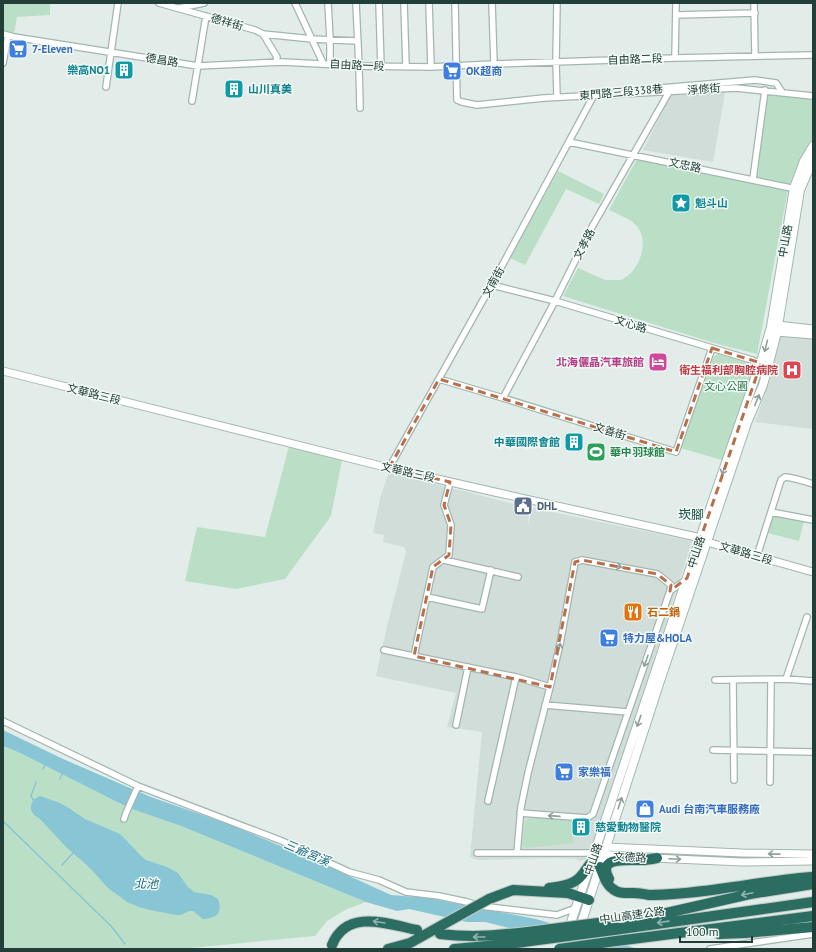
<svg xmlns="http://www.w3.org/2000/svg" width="816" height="952" font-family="'PT Sans','Noto Sans TC',sans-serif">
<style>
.built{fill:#d0ddd8}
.green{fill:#badfc6}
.water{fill:#88c6d5}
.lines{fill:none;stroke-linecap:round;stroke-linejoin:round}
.stream{stroke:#88c6d5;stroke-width:1.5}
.minor-casing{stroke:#a4b5b0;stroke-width:8}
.tertiary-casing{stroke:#a4b5b0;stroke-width:9}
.secondary-casing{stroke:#a0b9b1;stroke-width:10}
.motorway-casing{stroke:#c1c9c7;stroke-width:12}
.minor{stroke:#fff;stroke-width:5.5}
.tertiary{stroke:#fff;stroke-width:7}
.secondary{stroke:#fff;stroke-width:8}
.motorway{stroke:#2c6d62;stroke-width:10}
.motorway-bridge-casing{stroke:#c1c9c7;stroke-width:12;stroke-linecap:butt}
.motorway-bridge{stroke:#2c6d62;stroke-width:10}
.oneway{stroke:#909f9c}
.oneway2{stroke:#90b3ac}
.marked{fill:none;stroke:#b86f4c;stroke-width:3;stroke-dasharray:8 5;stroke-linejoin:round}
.labels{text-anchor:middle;stroke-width:3;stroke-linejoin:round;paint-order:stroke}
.street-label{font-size:11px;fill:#213f38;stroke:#f3f9f6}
.shop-label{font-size:11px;font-weight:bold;fill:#366cbe;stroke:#f3f9f6;text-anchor:start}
.culture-label{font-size:11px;font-weight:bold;fill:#0d838f;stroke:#f3f9f6;text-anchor:start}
.hotel-label{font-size:11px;font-weight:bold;fill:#b23c85;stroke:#f3f9f6;text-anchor:end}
.health-label{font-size:11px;font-weight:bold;fill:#be3a42;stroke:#f3f9f6;text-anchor:end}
.park-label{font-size:11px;fill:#29784b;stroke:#f3f9f6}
.leisure-label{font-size:11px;font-weight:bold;fill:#27864d;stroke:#f3f9f6;text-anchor:start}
.service-label{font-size:11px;font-weight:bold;fill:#4e5e75;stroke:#f3f9f6;text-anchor:start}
.food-label{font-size:11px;font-weight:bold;fill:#c56008;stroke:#f3f9f6;text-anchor:start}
.water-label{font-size:12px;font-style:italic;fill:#18697e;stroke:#f3f9f6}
.quarter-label{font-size:13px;fill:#1c5247;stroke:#f3f9f6}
</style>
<rect width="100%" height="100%" fill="#e2ede9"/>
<path class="built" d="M725,92L713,162L643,150L671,95Z
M778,335L813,339V429L755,422L769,382Z
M389,472L529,508L528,524L533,508L692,541L591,858L580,861L576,859L553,858L478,860L470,857L482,732L447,727L456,693L376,676L387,626L406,552L404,547L383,542L384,535L373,533L380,498Z"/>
<path class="green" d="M9,3H50V15L17,17L14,34L4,31L3,30V4Z
M768,94L813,98V141L796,170L790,184L756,177Z
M637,159L788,190L757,354L714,343L563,296L578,268L605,280H621C624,278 628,276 631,273C644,259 649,233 631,221C625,217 617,214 609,210Z
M558,171L604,194L599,204L566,189L525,265L510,258Z
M718,354L751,364L753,376L722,460L680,448L713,357Z
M289,446L342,460L331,516L285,579L236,589L185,581L197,527L265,537Z
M780,514L804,521L799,541L768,533L772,517Z
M3,746L20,753L129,808L181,826L366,902L347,909L327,921L315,936L180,949H3Z
M531,817L580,821L577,830L572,836L574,843L526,848L522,845L525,821Z"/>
<path class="water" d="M3,730L63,759L151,797L231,825L305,856L391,895L428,898L536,919L638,949H593L485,922H467L409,909L397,911L366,902L181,826L129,808L20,753L3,746Z
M40,796L60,803L69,808L85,819L120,834L128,842L140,855L146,860L167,867L178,873L188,887L194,892L211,895L218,899C223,913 217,918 203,919L193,911H189L181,915H176L150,910L139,907L127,902L108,888L89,867L67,848L40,819L34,815L31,810V806L33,800Z"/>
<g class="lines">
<path class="stream" d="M43,769L46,764
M60,779L62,774
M34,801L31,796L36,782
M3,821L111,926L125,944
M62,865L73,853"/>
<g class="minor-casing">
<path id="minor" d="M159,3L255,30L263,34L277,57L276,62
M295,3L323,63
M328,3L330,39V64
M356,3L359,66L360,108
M379,3L381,67
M404,3L406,67
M429,3L431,67
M455,3L457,100L462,102L477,105L544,98L736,88L813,96
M492,3L494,64
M754,3L755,56
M179,8L204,3
M676,15L755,13
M3,34L14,37L198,66L283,62L359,66L431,67L494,64L675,58L813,55
M263,34L312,39L358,41
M675,58L676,3
M3,63L8,36
M106,87L118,3
M637,90L755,80L776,83L782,92
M557,97L556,62L557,3
M192,101L206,16
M569,142L796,189
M753,179L765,90
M492,285L555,301L712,348L752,360L768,367
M439,379L503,398L676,452L712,348
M503,398L555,301L592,227L669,92
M389,468L497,275L594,95
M771,512L813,520
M757,556L781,480L785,477C795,478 804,481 813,484
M444,560L518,577
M427,597L482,609L491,570
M384,650L516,677L550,687
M414,656L433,567L449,555L451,525L444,505L450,482
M786,679L807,617
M715,680L786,679L813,681
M733,680L734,780
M545,705L628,712
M3,721L138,786L282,841L349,872L379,880L406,892L439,896L467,902L481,906L557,915L576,908
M456,725L468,667
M713,750L813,752
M770,782L771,680
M488,801L516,677
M520,813L587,818L593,814L670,591L686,580
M124,819L126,813L138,786
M477,853H595
M517,853L521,807L528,773L550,687L560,644L575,562L582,560L657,574L660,576L671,585L670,591
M710,949L813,934"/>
</g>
<g class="tertiary-casing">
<path id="tertiary" d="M774,326L777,325L813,329
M773,328L777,332L813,335
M3,371L389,468L499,493L701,538L707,542L813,572
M595,853L606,847L742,853L813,854
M599,854L624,856
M652,858L742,862L813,861"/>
</g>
<g class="secondary-casing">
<path id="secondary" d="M562,949L714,497L763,355L771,327L794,188L804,161L813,146
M573,949L660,681L747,423L763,385L768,367L777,332L800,190L813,160"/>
</g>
<g class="motorway-casing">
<path id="motorway" d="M600,867C604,876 606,886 616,891C622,894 627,893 634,893C639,893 644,894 649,895C671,895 697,892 719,889C750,885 781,879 813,877
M609,879C596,855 629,861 642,860C647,860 652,859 657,858
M549,888C559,887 575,884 581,876C585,872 587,867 591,863
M489,899L513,890L568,893L589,900
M613,921L662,914L750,894L813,884
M614,930L813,902
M440,934C474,938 503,935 536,931
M719,934L745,933L813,927
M616,941L813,916
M332,945C347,908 388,924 417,930
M388,949L410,943L444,924
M454,949L509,944L538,940"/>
</g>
<use href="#minor" class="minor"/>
<use href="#tertiary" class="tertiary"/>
<use href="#secondary" class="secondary"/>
<use href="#motorway" class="motorway"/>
<g class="motorway-bridge-casing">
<path id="motorway-bridge" d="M444,924L489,899
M536,931L613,921
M538,940L614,930
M559,949L616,941"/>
</g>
<use href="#motorway-bridge" class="motorway-bridge"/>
</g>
<defs><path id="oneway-shaft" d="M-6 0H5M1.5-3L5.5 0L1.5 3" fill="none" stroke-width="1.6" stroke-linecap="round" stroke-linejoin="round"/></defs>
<g class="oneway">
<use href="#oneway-shaft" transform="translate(766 346) rotate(104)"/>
<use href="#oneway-shaft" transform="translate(757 400) rotate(-67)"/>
<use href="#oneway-shaft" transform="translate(724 469) rotate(109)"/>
<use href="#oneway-shaft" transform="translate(616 566) rotate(11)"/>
<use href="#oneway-shaft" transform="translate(559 649) rotate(-78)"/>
<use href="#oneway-shaft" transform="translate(646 661) rotate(109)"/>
<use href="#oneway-shaft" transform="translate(639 721) rotate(109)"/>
<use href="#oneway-shaft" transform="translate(620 803) rotate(-72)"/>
<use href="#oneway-shaft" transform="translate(554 816) rotate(-176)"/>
<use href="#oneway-shaft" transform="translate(774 854) rotate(-179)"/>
<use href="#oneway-shaft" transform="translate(675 859) rotate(3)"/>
</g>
<g class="oneway2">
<use href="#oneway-shaft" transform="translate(747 894) rotate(168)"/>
<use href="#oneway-shaft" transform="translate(379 922) rotate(-171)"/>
<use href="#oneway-shaft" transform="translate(663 922) rotate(172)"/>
<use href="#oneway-shaft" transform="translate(479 937) rotate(-180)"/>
</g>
<path class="marked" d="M712,348L761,363L687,578L670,591L671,585L657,574L582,560L575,562L550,687L414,656L433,567L449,555L451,525L444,505L450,482L389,468L439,379L676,452Z"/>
<defs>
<g id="supermarket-square" transform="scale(1)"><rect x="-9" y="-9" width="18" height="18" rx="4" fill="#3f7fe0" stroke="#f3f9f6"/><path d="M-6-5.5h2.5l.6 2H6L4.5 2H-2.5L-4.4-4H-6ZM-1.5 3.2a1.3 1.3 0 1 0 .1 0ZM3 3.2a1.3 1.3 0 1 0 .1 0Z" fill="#fff"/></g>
<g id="building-square" transform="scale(1)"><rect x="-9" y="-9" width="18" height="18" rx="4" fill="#0f9aa8" stroke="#f3f9f6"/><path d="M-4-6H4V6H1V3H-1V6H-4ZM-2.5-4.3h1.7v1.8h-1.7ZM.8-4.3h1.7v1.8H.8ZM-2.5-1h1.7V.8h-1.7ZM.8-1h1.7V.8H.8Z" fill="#fff"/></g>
<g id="sight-square" transform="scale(1)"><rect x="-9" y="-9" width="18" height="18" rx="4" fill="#0f9aa8" stroke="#f3f9f6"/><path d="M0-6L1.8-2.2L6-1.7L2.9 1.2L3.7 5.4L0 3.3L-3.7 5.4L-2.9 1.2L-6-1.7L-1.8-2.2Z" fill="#fff"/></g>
<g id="hotel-square" transform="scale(1)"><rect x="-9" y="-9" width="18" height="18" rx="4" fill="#d1479c" stroke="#f3f9f6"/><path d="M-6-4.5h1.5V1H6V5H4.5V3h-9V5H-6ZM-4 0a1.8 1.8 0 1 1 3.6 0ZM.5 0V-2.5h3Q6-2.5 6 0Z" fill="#fff"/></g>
<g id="hospital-square" transform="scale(1)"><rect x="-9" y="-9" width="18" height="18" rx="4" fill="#e0444e" stroke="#f3f9f6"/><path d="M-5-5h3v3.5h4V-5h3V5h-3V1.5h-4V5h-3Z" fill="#fff"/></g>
<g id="stadium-square" transform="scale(1)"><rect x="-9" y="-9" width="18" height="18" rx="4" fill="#2e9e5b" stroke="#f3f9f6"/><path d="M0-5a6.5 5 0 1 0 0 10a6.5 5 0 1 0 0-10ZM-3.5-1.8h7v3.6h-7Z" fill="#fff"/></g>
<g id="civic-square" transform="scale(1)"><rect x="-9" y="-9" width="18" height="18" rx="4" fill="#5c6f8a" stroke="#f3f9f6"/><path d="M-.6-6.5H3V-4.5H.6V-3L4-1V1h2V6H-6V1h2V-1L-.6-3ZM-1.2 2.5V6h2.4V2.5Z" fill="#fff"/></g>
<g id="restaurant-square" transform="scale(1)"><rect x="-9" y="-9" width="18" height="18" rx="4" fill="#e8710a" stroke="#f3f9f6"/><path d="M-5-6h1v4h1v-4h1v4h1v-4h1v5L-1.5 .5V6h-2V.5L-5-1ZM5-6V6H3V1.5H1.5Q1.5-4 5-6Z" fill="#fff"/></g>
<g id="shop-square" transform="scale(1)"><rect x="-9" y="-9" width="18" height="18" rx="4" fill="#3f7fe0" stroke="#f3f9f6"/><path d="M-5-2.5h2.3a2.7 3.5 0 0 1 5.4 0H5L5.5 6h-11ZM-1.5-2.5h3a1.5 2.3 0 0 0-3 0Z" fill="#fff"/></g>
</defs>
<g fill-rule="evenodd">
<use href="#supermarket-square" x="18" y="49"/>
<use href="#building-square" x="124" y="70"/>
<use href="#supermarket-square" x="452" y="71"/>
<use href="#building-square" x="234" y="89"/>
<use href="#sight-square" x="681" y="203"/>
<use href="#hotel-square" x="658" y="362"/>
<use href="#hospital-square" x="792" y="370"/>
<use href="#building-square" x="574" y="442"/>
<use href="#stadium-square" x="596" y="452"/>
<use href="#civic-square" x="523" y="506"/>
<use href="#restaurant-square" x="633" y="612"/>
<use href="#supermarket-square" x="609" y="638"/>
<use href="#supermarket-square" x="564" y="772"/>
<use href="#shop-square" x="645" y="809"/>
<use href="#building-square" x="581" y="827"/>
</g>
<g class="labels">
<g class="street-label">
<text transform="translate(227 22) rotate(16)" y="4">德祥街</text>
<text transform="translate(635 59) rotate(-2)" y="4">自由路二段</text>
<text transform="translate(162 60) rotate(9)" y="4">德昌路</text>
<text transform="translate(357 65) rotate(3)" y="4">自由路一段</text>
<text transform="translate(704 89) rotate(-4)" y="4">淨修街</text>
<text transform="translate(621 92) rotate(-5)" y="4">東門路三段338巷</text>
<text transform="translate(685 165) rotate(12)" y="4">文忠路</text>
<text transform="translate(785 241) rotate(-80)" y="4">中山路</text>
<text transform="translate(584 244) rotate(-63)" y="4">文孝路</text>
<text transform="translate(493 282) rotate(-61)" y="4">文南街</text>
<text transform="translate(631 324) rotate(17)" y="4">文心路</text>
<text transform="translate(94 394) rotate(14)" y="4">文華路三段</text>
<text transform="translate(610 431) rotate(17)" y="4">文善街</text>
<text transform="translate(408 472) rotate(13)" y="4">文華路三段</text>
<text transform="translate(696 552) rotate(-72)" y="4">中山路</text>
<text transform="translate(746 553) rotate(16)" y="4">文華路三段</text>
<text transform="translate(630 857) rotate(3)" y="4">文德路</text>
<text transform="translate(593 859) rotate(-71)" y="4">中山路</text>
<text transform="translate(632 915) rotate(-8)" y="4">中山高速公路</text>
</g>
<g class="shop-label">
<text x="32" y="53">7-Eleven</text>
<text x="466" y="75">OK超商</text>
<text x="623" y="642">特力屋&amp;HOLA</text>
<text x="578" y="776">家樂福</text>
<text x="659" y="813">Audi 台南汽車服務廠</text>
</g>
<g class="culture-label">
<text x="110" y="74" text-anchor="end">樂高NO1</text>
<text x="248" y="93">山川真美</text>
<text x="695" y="207">魁斗山</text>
<text x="560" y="446" text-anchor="end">中華國際會館</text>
<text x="595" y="831">慈愛動物醫院</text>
</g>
<g class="hotel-label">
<text x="644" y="366">北海儷晶汽車旅館</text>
</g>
<g class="health-label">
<text x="778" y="374">衛生福利部胸腔病院</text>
</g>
<g class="park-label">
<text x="726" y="390">文心公園</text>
</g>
<g class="leisure-label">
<text x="610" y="456">華中羽球館</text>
</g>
<g class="service-label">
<text x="537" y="510">DHL</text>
</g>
<g class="food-label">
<text x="647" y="616">石二鍋</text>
</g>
<g class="water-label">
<text transform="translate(307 853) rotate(23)" y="4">三爺宮溪</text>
<text x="146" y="888">北池</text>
</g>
<g class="quarter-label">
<text x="691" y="519">崁腳</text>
</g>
</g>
<rect width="816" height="952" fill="none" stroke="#213f38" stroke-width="8"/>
<path d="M680 936v6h72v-6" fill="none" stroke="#213f38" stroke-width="2"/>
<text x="686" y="936" font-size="12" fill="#213f38" stroke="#f3f9f6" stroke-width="3" paint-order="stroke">100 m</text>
</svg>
